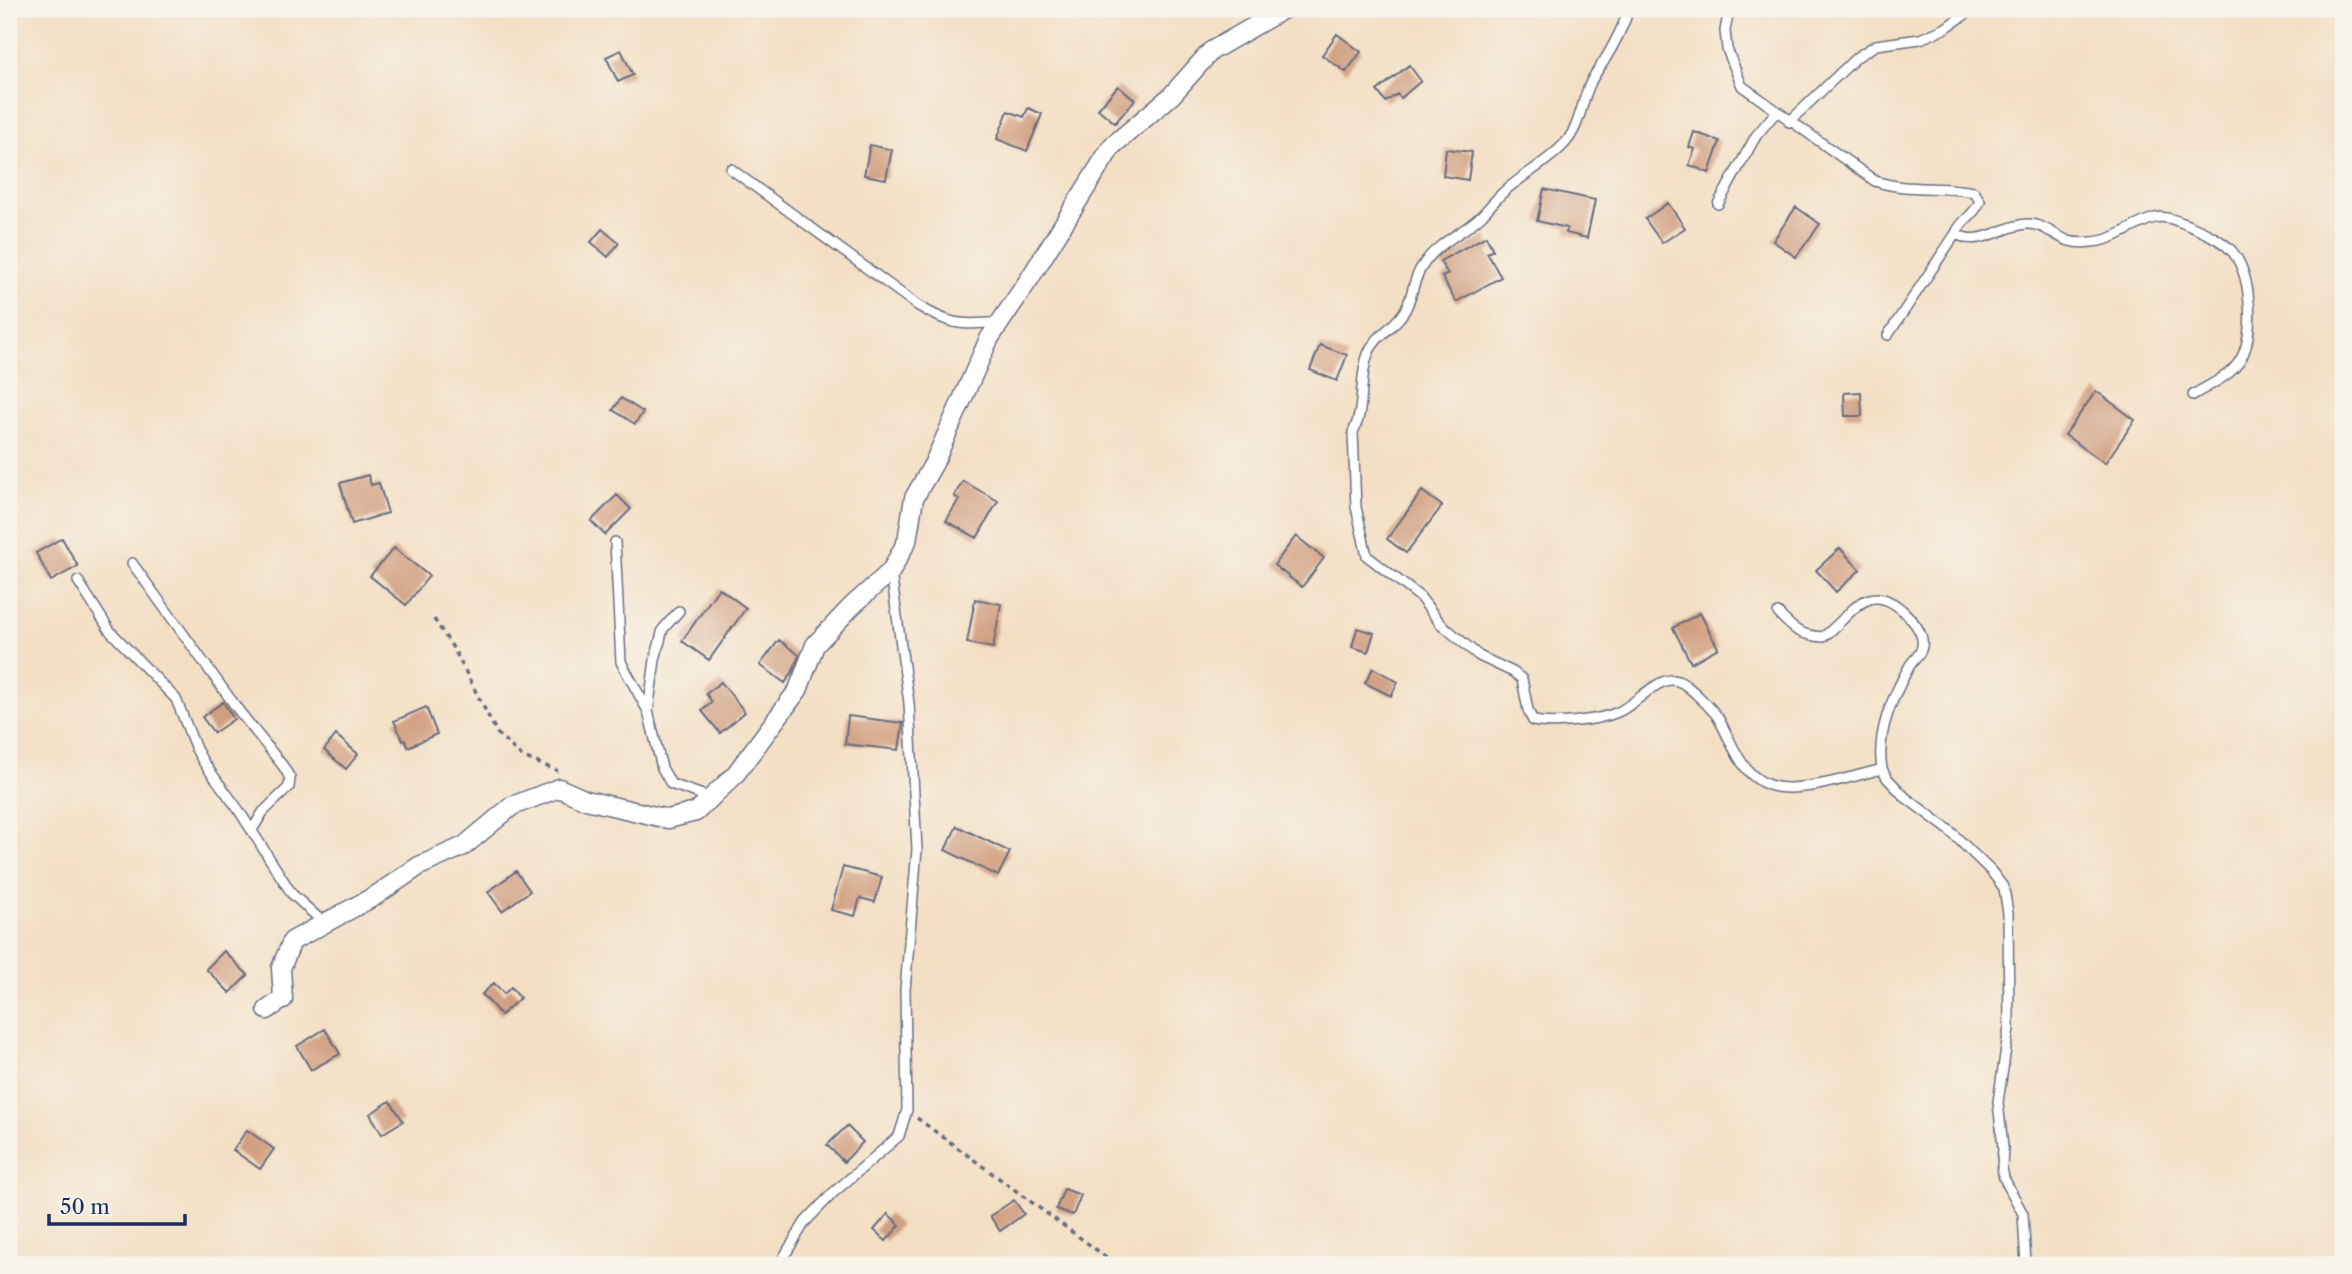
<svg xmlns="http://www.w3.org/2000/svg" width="2352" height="1274" font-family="'Libre Caslon Text',serif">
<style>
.building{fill:#d19f80}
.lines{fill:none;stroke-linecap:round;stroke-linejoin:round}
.lane-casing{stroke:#676d82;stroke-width:12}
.street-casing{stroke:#676d82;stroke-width:21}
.path{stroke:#676d82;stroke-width:3.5;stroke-dasharray:5 5;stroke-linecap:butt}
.lane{stroke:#fff;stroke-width:9}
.street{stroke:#fff;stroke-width:18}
</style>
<rect width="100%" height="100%" fill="#f7f3e8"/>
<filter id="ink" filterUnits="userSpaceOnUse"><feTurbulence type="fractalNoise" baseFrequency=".0143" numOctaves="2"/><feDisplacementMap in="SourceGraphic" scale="14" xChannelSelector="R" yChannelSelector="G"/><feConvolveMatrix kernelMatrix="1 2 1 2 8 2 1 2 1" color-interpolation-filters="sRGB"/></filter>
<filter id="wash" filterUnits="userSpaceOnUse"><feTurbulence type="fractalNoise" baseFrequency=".00686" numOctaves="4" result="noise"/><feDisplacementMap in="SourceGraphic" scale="28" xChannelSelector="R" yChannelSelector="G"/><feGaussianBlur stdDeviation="1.57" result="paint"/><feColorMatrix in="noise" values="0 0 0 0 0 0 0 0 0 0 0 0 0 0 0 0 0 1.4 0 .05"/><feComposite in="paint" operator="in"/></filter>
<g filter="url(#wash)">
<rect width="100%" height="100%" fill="#f3dfc4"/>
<g id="blocks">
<path class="building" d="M1337,34L1361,52L1346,72L1322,55Z
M621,50L633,75L618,82L606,57Z
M1409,65L1421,81L1401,98L1397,94L1386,102L1377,91Z
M1118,86L1135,100L1115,123L1098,109Z
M1028,108L1042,114L1027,151L997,139L1008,111L1024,117Z
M1694,132L1720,141L1709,173L1689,165L1695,149L1689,147Z
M870,145L892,150L886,179L864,175Z
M1446,149L1472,152L1468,180L1443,176Z
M1544,189L1595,200L1587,238L1566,233L1567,228L1537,221Z
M1668,203L1685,228L1662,243L1645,219Z
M1796,207L1820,224L1796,257L1773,241Z
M602,229L619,243L608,257L591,242Z
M1486,236L1493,250L1487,253L1501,277L1456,302L1442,277L1448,274L1440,261Z
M1320,345L1347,355L1337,381L1310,370Z
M2096,391L2135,420L2105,463L2065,435Z
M1861,392L1862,416H1845L1844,393Z
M621,398L643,412L635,424L613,410Z
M368,475L371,485L379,483L388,513L352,524L340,483Z
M963,481L998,501L977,538L946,521L959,499L954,496Z
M1422,491L1442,506L1406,553L1387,539Z
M617,495L631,509L605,535L591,521Z
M1296,536L1324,558L1302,587L1274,565Z
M62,538L78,566L51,581L36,553Z
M394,548L429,576L406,605L370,576Z
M1840,548L1860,570L1836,592L1816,570Z
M719,588L746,608L709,660L682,641Z
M975,599L1001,604L993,648L967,643Z
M1700,613L1718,648L1691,663L1673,628Z
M1357,628L1374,633L1368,652L1352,647Z
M779,640L799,655L792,673L785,683L760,665Z
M1373,668L1398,682L1391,696L1365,683Z
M721,682L745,712L720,733L702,711L712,702L706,694Z
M223,702L234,719L214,733L202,717Z
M426,707L437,734L408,747L405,740L403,741L394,721Z
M848,716L903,723L899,750L845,744Z
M336,735L358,754L346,769L324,750Z
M957,826L1010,852L998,876L945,850Z
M843,867L882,877L875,902L860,898L855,916L831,910Z
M516,871L530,891L502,911L488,892Z
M224,951L248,975L230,993L206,969Z
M494,983L504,994L511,987L520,998L501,1015L482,994Z
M325,1029L340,1054L311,1070L297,1046Z
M390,1101L403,1121L382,1134L370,1114Z
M847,1126L863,1142L844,1162L827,1145Z
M247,1130L274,1149L260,1169L233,1150Z
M1064,1189L1081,1195L1073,1215L1056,1209Z
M1014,1200L1024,1214L1000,1231L990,1216Z
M888,1214L900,1225L886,1241L874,1230Z"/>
</g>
</g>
<g filter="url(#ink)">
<use href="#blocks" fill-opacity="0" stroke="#676d82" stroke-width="2"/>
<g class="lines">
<g class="lane-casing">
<path id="lane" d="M1629,9C1623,27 1614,45 1604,61C1599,69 1593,76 1590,84C1581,103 1580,126 1566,142C1550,160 1530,171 1512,185C1500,193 1492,205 1482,215C1464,233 1440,241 1425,262C1412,279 1414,294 1405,310C1395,328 1375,335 1368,354C1358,380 1366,407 1353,432L1356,507L1367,556L1420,597L1440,623L1479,656L1513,672L1522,679L1528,710L1533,721C1554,725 1598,721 1618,712C1634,705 1657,679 1672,680C1681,680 1688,687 1695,693C1702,700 1711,708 1717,716C1733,742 1741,781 1777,787C1804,792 1855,776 1882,769L1887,778L1905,797L1949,830L1991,871L2004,888L2008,913L2009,1028L1998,1102L2003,1147L2002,1168L2004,1178L2023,1214L2026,1265
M1729,9L1725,31L1727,49L1742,86L1875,181C1907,192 1941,185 1974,192L1980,201C1973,218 1963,217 1956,233C1977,249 2002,226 2026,224C2043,223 2054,236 2069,241C2076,243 2084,243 2091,242C2116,241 2134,223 2155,218C2166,215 2180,222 2190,226C2204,232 2220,239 2231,250C2249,270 2252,311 2248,337C2243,372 2221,378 2193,395
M1789,122L1857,57L1876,45L1920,39L1944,29L1973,9
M731,169L917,305C950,325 961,326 999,322
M1718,204L1756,136L1776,112
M1888,335L1956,233
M615,542L621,662L648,711L662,768L671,784L711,798
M132,563L239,711L283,766L290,778L289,787L263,812L252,830
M78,581L110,631L176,699L196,749L204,763L238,809L292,894L324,923
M1778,613C1794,630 1799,635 1823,637C1850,618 1865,579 1901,609C1911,618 1927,635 1921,650C1919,656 1912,661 1909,667C1892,698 1876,733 1882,769
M648,711L655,660L663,629L679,611
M779,1265L805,1222L833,1193L899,1136L907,1110L905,990L917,849L909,703L891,573"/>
</g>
<g class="street-casing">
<path id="street" d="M267,1010L283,999L281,968L292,941L375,896L419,866L464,846L512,806L559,788L586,800L668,819L696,812L734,776L798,690L815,645L852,606L891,571L907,541L914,498L934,463L989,339L1030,278L1112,146L1171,96L1211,51L1284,9"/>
</g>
<path class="path" d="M434,619L455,651L497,733L521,756L558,771
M917,1118L1117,1265"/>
<use href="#lane" class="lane"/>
<use href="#street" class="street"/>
</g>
</g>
<rect width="2352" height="1274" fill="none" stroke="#f7f3e8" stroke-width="35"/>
<path d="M49 1214v10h136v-10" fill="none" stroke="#1b2f5e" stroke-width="3.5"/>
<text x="60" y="1214" font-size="21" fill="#1b2f5e" stroke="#f7f3e8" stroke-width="5" paint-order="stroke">50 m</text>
</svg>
